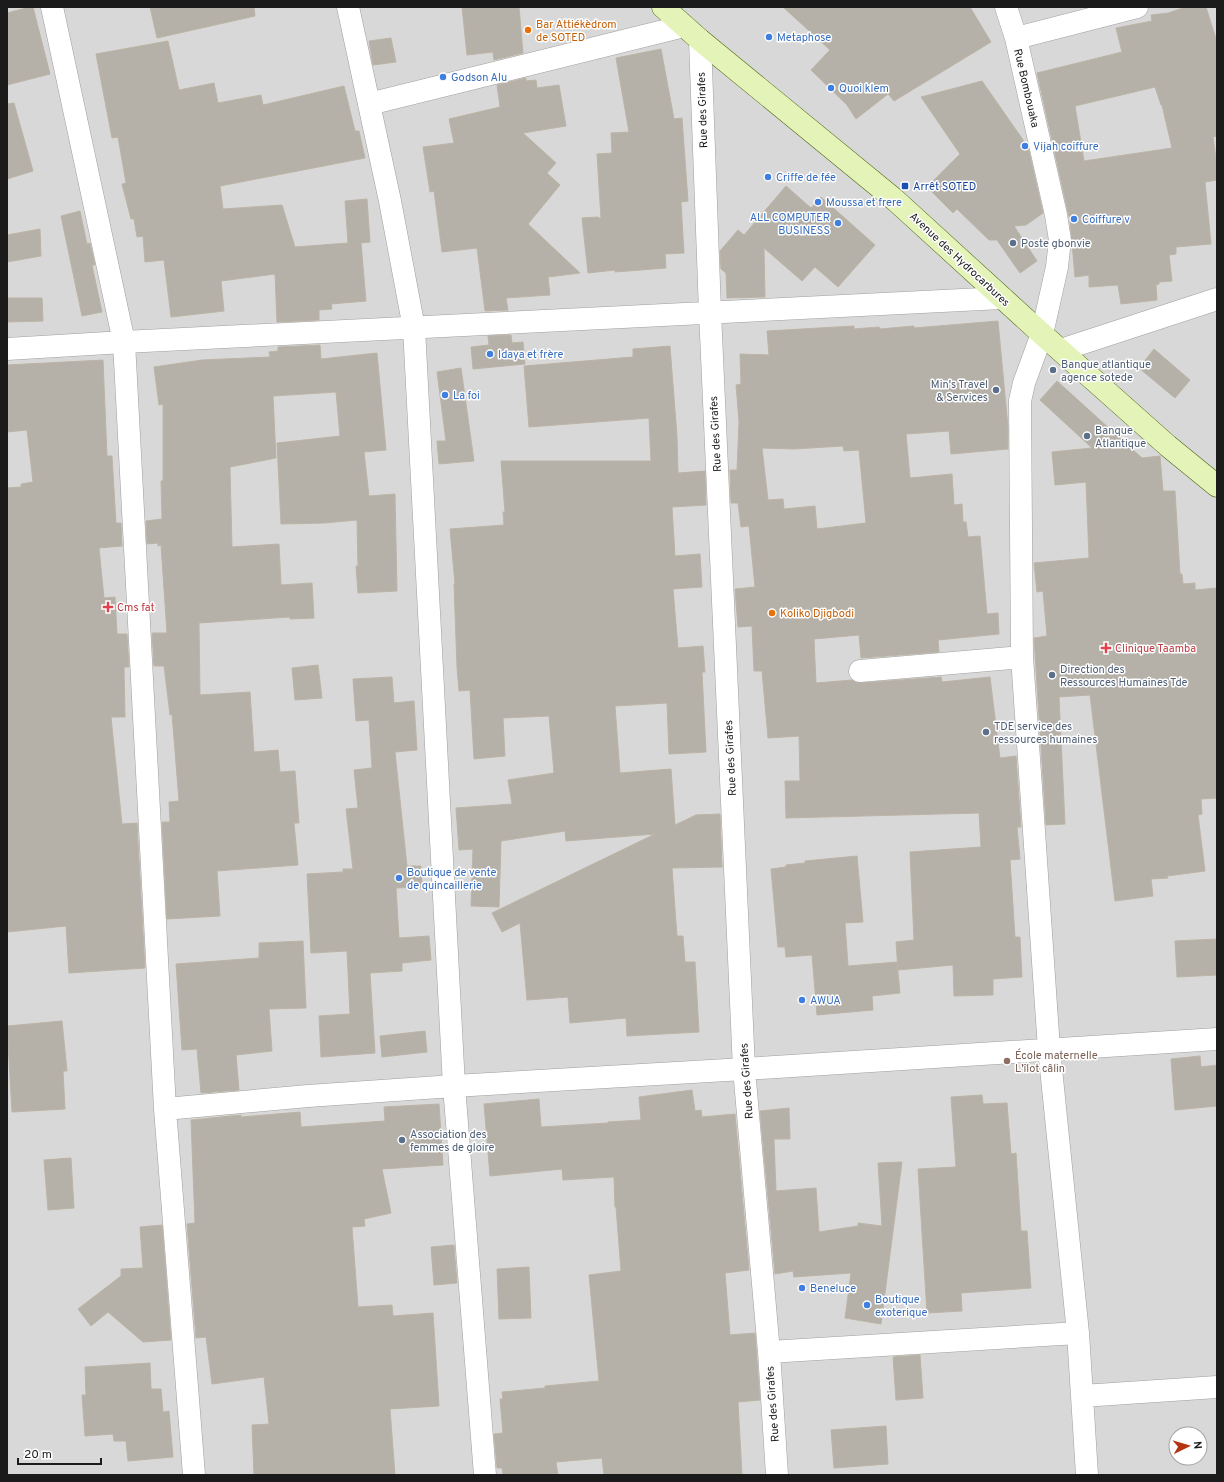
<svg xmlns="http://www.w3.org/2000/svg" width="1224" height="1482" font-family="Overpass,sans-serif">
<style>
.residential{fill:#d9d8d8;fill-rule:evenodd}
.building{fill:#b5b0a8;stroke:#bcb4a5;fill-rule:evenodd}
.lines{fill:none;stroke-linecap:round;stroke-linejoin:round}
.street-casing{stroke:#9f9f9f;stroke-width:23}
.secondary-casing{stroke:#4a660e;stroke-width:23}
.street{stroke:#fff;stroke-width:22}
.secondary{stroke:#e4f3b8;stroke-width:22}
.food-dot{fill:#e8710a;stroke:#fff;stroke-width:1.5}
.shop-dot{fill:#3f7fe0;stroke:#fff;stroke-width:1.5}
.transit-dot{fill:#1a4fb4;stroke:#fff;stroke-width:1.5}
.service-dot{fill:#5c6f8a;stroke:#fff;stroke-width:1.5}
.health-dot{fill:#e0444e;stroke:#fff;stroke-width:1.5}
.education-dot{fill:#8d6e63;stroke:#fff;stroke-width:1.5}
.labels{text-anchor:middle;stroke-width:3;stroke-linejoin:round;paint-order:stroke}
.food-label{font-size:11px;fill:#c56008;stroke:#fff;text-anchor:start}
.shop-label{font-size:11px;fill:#366cbe;stroke:#fff;text-anchor:start}
.street-label{font-size:11px;fill:#1b1b1b;stroke:#fff}
.transit-label{font-size:11px;fill:#164399;stroke:#fff;text-anchor:start}
.service-label{font-size:11px;fill:#4e5e75;stroke:#fff;text-anchor:start}
.health-label{font-size:11px;fill:#be3a42;stroke:#fff;text-anchor:start}
.education-label{font-size:11px;fill:#785e54;stroke:#fff;text-anchor:start}
</style>
<rect width="100%" height="100%" fill="#eceae1"/>
<path class="residential" d="M7,7H1217V1475H7ZM1176,1434H1200V1458H1176Z"/>
<path class="building" d="M30,7H33L50,74L7,85V13Z
M150,7H254L255,16L157,38Z
M462,7H519L523,53L494,60L493,52L467,55Z
M783,7H970L991,42L894,101L888,94L856,119L847,105L811,70L830,50Z
M1186,7H1206L1217,42V136L1213,137L1217,166V180L1205,182L1211,244L1176,247V254L1169,255L1172,281L1159,282V284L1156,285L1157,300L1121,304L1118,285L1089,287V275L1075,277L1070,221L1037,73L1122,52L1116,28L1152,21L1151,15L1168,13ZM1155,87L1161,105H1162L1172,148L1084,161L1075,106Z
M391,38L396,62L373,65L369,41Z
M168,41L179,90L214,83L218,103L261,95L263,105L344,86L355,131H359L365,158L220,186L223,209L282,205L295,247L348,243L345,201L367,199L370,242L361,243L366,301L331,304L332,309L319,310V320L277,322L275,274L221,281L224,311L171,317L164,260L145,262L143,236L137,237L134,219H131L122,184L126,183L118,137L112,138L96,54Z
M661,49L674,119L682,118L688,201L681,202L684,253L665,254L666,268L615,272V270L588,273L582,218L598,217L601,219L597,154L612,153L611,133L629,132L616,58Z
M526,78V81L536,80L537,88L559,85L566,126L523,133L556,163L547,173L560,185L528,224L580,273L548,277L550,295L506,298L508,310L485,311L477,248L442,252L434,191L430,192L423,147L454,143L449,119L500,107L497,85Z
M982,81L1028,147L1043,213L1026,225L1014,226L1037,261L1020,273L997,240H989L957,209L953,213L927,187L960,154L921,97Z
M14,103L33,171L7,179V104Z
M786,186L811,208L821,197L875,245L838,287L815,267L802,281L764,248L765,297L727,298L726,273L721,269L720,251L738,230L744,235Z
M80,211L87,244L90,243L95,265H92L102,312L82,316L61,216Z
M40,229L41,256L7,262V235Z
M7,298H42L43,321L7,322Z
M998,321L1008,427V449L951,454L949,431L906,434L910,478L952,474L954,505L962,504L963,522H966L968,537L980,536L987,614L998,613L999,634L938,640L939,652L861,658L859,635L814,639L816,683L852,680L855,682L861,683L941,677L942,682L990,677L1000,758L1016,756L1021,827H1017L1020,859L1010,860L1015,937H1020L1022,977L993,979V995L954,996L953,965L898,970L896,942L914,940L910,852L981,847L979,813L786,818L785,781H800L799,736L768,738L762,671H754L752,626L738,627L735,589L755,587L749,526L741,527L738,503H731L730,470H737L739,421L736,385L741,384L740,354L769,355L767,331L854,326V329L879,327L880,329L914,326V328ZM843,446L844,451L859,450L866,523L817,529L815,506L784,509L783,499L768,500L762,448L794,449Z
M511,335L512,343L523,342L525,364L473,369L471,347L489,345L488,336Z
M320,345L321,359L377,353L386,450L364,452L369,496L395,494L397,591L358,593L356,566H358L357,520L324,523L281,524L277,443L340,436L336,392L273,396L276,458L230,467L232,547L279,544L281,585L312,583L314,618L290,619V617L199,623L200,695L250,692L254,752L278,750L280,772L295,771L299,823H294L298,865L217,871L220,916L167,919L162,822H170L169,802L179,801L172,714L170,715L164,666H154L152,633H167L161,545L158,546V543L147,544L146,521L162,519L161,481H163V404L159,405L154,367L202,360L270,357L269,352L278,351V347Z
M670,346L677,436L678,473L705,471L706,505L672,507L675,556L700,554L702,587L673,589L678,648L703,646L705,672H702L706,752L669,754L667,703L615,706L620,773L671,769L675,825L696,815L720,814L722,867L672,868L677,936H683L685,962H695L699,1032L627,1036L626,1018L570,1023L568,997L527,1000L520,923L502,932L492,913L655,834L566,841L565,831L501,841L499,907L471,906L473,849L459,850L456,808L512,804L508,780L554,773L549,716L503,718L505,756L474,759L470,690L459,691L457,667L454,584H455L450,529L504,525L503,512H505L501,461H651L649,418L529,427L524,366L633,357V349Z
M1154,349L1190,380L1175,398L1139,368Z
M103,360L107,456H112L116,523H121L122,546L99,548L104,598L115,597L117,634H127L129,667H124L125,717H111L122,824L137,823L145,968L69,973L66,926L7,932V488L21,487V484L33,482L27,430L7,432V365Z
M461,368L474,461L439,464L437,441H446L437,372Z
M1057,381L1142,458L1160,456L1163,491H1175L1180,574H1182L1183,584L1195,583V590L1217,588V798L1201,799L1202,814L1198,815L1205,871L1167,876L1168,878L1151,879L1153,896L1115,901L1090,695L1059,697L1065,824L1046,825L1034,638L1047,636L1043,591L1037,592L1034,563L1089,558L1086,482L1055,485L1052,452L1092,448L1040,400Z
M318,665L322,698L295,700L292,668Z
M392,677L394,703L414,701L417,750L395,752L407,866H421L422,887L396,888L399,938L429,936L431,960L402,963V971L370,973L375,1053L321,1057L319,1016L350,1014L347,951L311,953L307,874L343,872V869H353L346,809L358,808L354,770L372,768L369,720L356,721L353,679Z
M857,856L863,922L845,923L848,966L897,962L900,993L872,996L873,1010L817,1015L812,955L786,957L785,947H778L771,869L786,867V865L805,863V861Z
M1217,939V975L1177,977L1175,941Z
M303,941L306,1008L269,1009L272,1051L236,1055L239,1090L201,1093L197,1049L182,1050L176,964L259,958V943Z
M62,1021L67,1071H63L65,1109L12,1112L7,1026Z
M425,1031L427,1052L382,1057L380,1036Z
M1200,1056L1201,1067L1217,1065V1106L1175,1110L1171,1059Z
M692,1090L695,1111L701,1110L702,1117L735,1114L749,1270L725,1273L730,1335L755,1333L760,1400L738,1402L742,1475H604L602,1458L556,1462L558,1475H503L502,1468H497L494,1434L503,1433L500,1399H503L502,1392L545,1388V1386L599,1381L589,1275L621,1271L616,1207H615L614,1177L563,1180L562,1169L490,1176L484,1104L539,1099L541,1127L608,1123V1122L641,1120L639,1097Z
M982,1095L983,1104L1007,1103L1011,1154L1016,1153L1021,1231H1027L1031,1288L961,1293L962,1311L927,1313L918,1169L956,1167L951,1097Z
M439,1104L443,1165L382,1169L391,1213L364,1219L365,1226L352,1227L358,1307L392,1305L393,1316L433,1313L439,1406L390,1409L395,1475H254L252,1425L269,1424L264,1377L212,1384L206,1337L196,1338L187,1224L195,1223L191,1120L241,1115V1117L300,1112L301,1127L385,1121L384,1107Z
M789,1108L790,1139H774L776,1191L816,1188L819,1232L858,1226V1223L882,1226L878,1163L902,1162L881,1324L845,1318L851,1273L794,1277L793,1271L775,1274L760,1111Z
M71,1158L74,1208L48,1210L44,1160Z
M162,1225L171,1340L143,1342L108,1312L91,1326L78,1309L121,1276V1269L143,1268L140,1227Z
M454,1245L457,1283L434,1285L431,1247Z
M529,1267L531,1318L499,1319L497,1269Z
M920,1355L923,1398L896,1400L893,1357Z
M150,1363L151,1389H161L163,1412L169,1411L173,1457L128,1461L126,1441H114L113,1434L85,1436L82,1395H86L85,1367Z
M886,1426L888,1464L834,1468L831,1430Z"/>
<g class="lines">
<g class="street-casing">
<path id="street" d="M52,7L124,342L165,1109L194,1475
M348,7L390,201L414,328L454,1086L485,1475
M1006,7L1016,38L1056,215L1060,240L1057,267L1042,334L1024,383L1020,401L1022,657L1049,1049L1078,1333L1087,1475
M1016,38L1137,7
M700,40L710,312L744,1069L769,1352L777,1475
M369,104L684,26
M7,349L124,342L1002,298
M1061,350L1217,299
M860,671L1022,657
M165,1109L308,1096L454,1086L744,1069L1217,1039
M769,1352L1078,1333
M1082,1396L1217,1387"/>
</g>
<g class="secondary-casing">
<path id="secondary" d="M663,7L700,40L894,199L1042,334L1168,446L1217,486"/>
</g>
<use href="#street" class="street"/>
<use href="#secondary" class="secondary"/>
</g>
<g class="food-dot">
<circle cx="528" cy="30" r="4"/>
<circle cx="772" cy="613" r="4"/>
</g>
<g class="shop-dot">
<circle cx="769" cy="37" r="4"/>
<circle cx="443" cy="77" r="4"/>
<circle cx="831" cy="88" r="4"/>
<circle cx="1025" cy="146" r="4"/>
<circle cx="768" cy="177" r="4"/>
<circle cx="818" cy="202" r="4"/>
<circle cx="1074" cy="219" r="4"/>
<circle cx="838" cy="223" r="4"/>
<circle cx="490" cy="354" r="4"/>
<circle cx="445" cy="395" r="4"/>
<circle cx="399" cy="878" r="4"/>
<circle cx="802" cy="1000" r="4"/>
<circle cx="802" cy="1288" r="4"/>
<circle cx="867" cy="1305" r="4"/>
</g>
<rect class="transit-dot" x="901" y="182" width="8" height="8" rx="2"/>
<g class="service-dot">
<circle cx="1013" cy="243" r="4"/>
<circle cx="1053" cy="370" r="4"/>
<circle cx="996" cy="390" r="4"/>
<circle cx="1087" cy="436" r="4"/>
<circle cx="1052" cy="675" r="4"/>
<circle cx="986" cy="732" r="4"/>
<circle cx="402" cy="1140" r="4"/>
</g>
<g class="health-dot">
<path d="M106 601h4v4h4v4h-4v4h-4v-4h-4v-4h4z"/>
<path d="M1104 642h4v4h4v4h-4v4h-4v-4h-4v-4h4z"/>
</g>
<circle class="education-dot" cx="1007" cy="1061" r="4"/>
<g class="labels">
<g class="food-label">
<text x="536" y="28">Bar Attiékèdrom<tspan x="536" dy="13">de SOTED</tspan></text>
<text x="780" y="617">Koliko Djigbodi</text>
</g>
<g class="shop-label">
<text x="777" y="41">Metaphose</text>
<text x="451" y="81">Godson Alu</text>
<text x="839" y="92">Quoi klem</text>
<text x="1033" y="150">Vijah coiffure</text>
<text x="776" y="181">Criffe de fée</text>
<text x="826" y="206">Moussa et frere</text>
<text x="830" y="221" text-anchor="end">ALL COMPUTER<tspan x="830" dy="13">BUSINESS</tspan></text>
<text x="1082" y="223">Coiffure v</text>
<text x="498" y="358">Idaya et frère</text>
<text x="453" y="399">La foi</text>
<text x="407" y="876">Boutique de vente<tspan x="407" dy="13">de quincaillerie</tspan></text>
<text x="810" y="1004">AWUA</text>
<text x="810" y="1292">Beneluce</text>
<text x="875" y="1303">Boutique<tspan x="875" dy="13">exoterique</tspan></text>
</g>
<g class="street-label">
<text transform="translate(1027 88) rotate(77)" y="4">Rue Bombouaka</text>
<text transform="translate(702 110) rotate(-92)" y="4">Rue des Girafes</text>
<text transform="translate(960 259) rotate(43)" y="4">Avenue des Hydrocarbures</text>
<text transform="translate(715 434) rotate(-93)" y="4">Rue des Girafes</text>
<text transform="translate(730 758) rotate(-93)" y="4">Rue des Girafes</text>
<text transform="translate(746 1081) rotate(-94)" y="4">Rue des Girafes</text>
<text transform="translate(772 1404) rotate(-94)" y="4">Rue des Girafes</text>
</g>
<g class="transit-label">
<text x="913" y="190">Arrêt SOTED</text>
</g>
<g class="service-label">
<text x="1021" y="247">Poste gbonvie</text>
<text x="1061" y="368">Banque atlantique<tspan x="1061" dy="13">agence sotede</tspan></text>
<text x="988" y="388" text-anchor="end">Min's Travel<tspan x="988" dy="13">&amp; Services</tspan></text>
<text x="1095" y="434">Banque<tspan x="1095" dy="13">Atlantique</tspan></text>
<text x="1060" y="673">Direction des<tspan x="1060" dy="13">Ressources Humaines Tde</tspan></text>
<text x="994" y="730">TDE service des<tspan x="994" dy="13">ressources humaines</tspan></text>
<text x="410" y="1138">Association des<tspan x="410" dy="13">femmes de gloire</tspan></text>
</g>
<g class="health-label">
<text x="117" y="611">Cms fat</text>
<text x="1115" y="652">Clinique Taamba</text>
</g>
<g class="education-label">
<text x="1015" y="1059">École maternelle<tspan x="1015" dy="13">L'îlot câlin</tspan></text>
</g>
</g>
<rect width="1224" height="1482" fill="none" stroke="#1b1b1b" stroke-width="16"/>
<g transform="translate(1188 1446) rotate(85)"><circle r="19" fill="#ffffff" stroke="#a4a4a4"/>
<path d="M0-3L7 15L0 10L-7 15Z" fill="#b53412"/>
<text y="-6" font-size="11" font-weight="bold" text-anchor="middle" fill="#1b1b1b">N</text>
</g>
<path d="M18 1458v6h83v-6" fill="none" stroke="#1b1b1b" stroke-width="2"/>
<text x="24" y="1458" font-size="12" fill="#1b1b1b" stroke="#ffffff" stroke-width="3" paint-order="stroke">20 m</text>
</svg>
